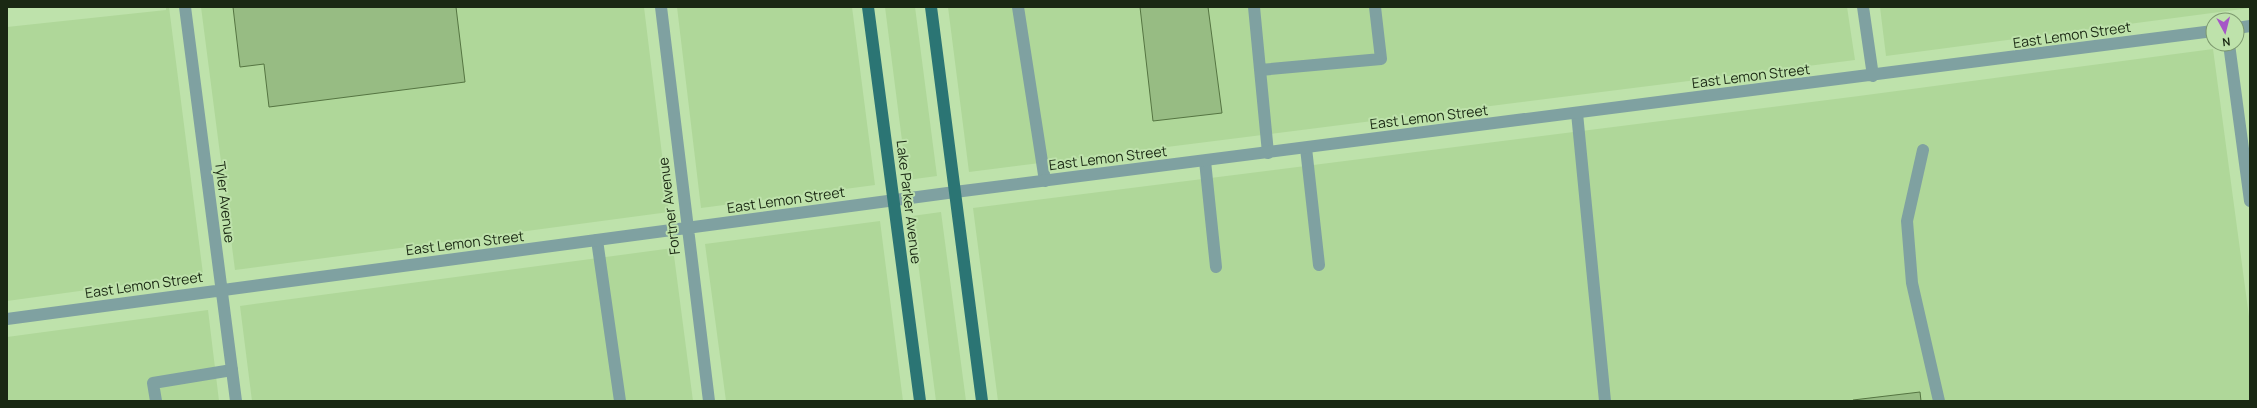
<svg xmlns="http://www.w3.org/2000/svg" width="2257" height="408" font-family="Manrope,sans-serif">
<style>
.built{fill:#afd799}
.building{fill:#97bc83;stroke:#557542}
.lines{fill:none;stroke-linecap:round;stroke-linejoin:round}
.lane{stroke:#7fa1a1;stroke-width:12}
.street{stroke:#7fa1a1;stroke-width:12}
.primary{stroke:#2b7574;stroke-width:12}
.labels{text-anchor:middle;stroke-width:4;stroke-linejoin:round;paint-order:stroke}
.street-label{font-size:14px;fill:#1a2813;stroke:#bee2ab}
</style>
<rect width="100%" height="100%" fill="#bee2ab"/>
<path class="built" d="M166,7H169L203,274L7,301V27L166,10Z
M201,7H644L669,212L235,270Z
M677,7H852L875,185L701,208Z
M885,7H915L937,176L907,180Z
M948,7H1847L1855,60L969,172Z
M1880,7H2250V8L1886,56Z
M2213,49L2250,324V401H998L973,208L1859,96Z
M941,212L966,401H936L912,216Z
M880,221L903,401H726L705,244Z
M673,248L693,401H252L240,306Z
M208,310L219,401H7V337Z"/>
<path class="building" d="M233,7H456L465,82L269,107L264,64L240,67Z
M1140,7H1208L1222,113L1153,121Z
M1920,392L1921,401H1853V400Z"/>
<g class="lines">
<path class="lane" d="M1018,7L1045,181
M1254,7L1268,153
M1260,70L1381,59L1375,7
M1577,113L1605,401
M1306,148L1319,265
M1923,150L1907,221L1912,283L1939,401
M1205,161L1216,267
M597,240L620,401
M156,401L153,383L232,370"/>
<path class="street" d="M185,7L236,401
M661,7L709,401
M1863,7L1873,76
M2237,28L2250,26
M2229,44L2250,201
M7,319L955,192L2213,31"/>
<path class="primary" d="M868,7L920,401
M931,7L982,401"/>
</g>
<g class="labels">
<g class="street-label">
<text transform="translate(2072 35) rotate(-8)" y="5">East Lemon Street</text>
<text transform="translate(1751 76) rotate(-7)" y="5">East Lemon Street</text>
<text transform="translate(1429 117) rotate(-7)" y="5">East Lemon Street</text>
<text transform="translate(1108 158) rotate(-7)" y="5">East Lemon Street</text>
<text transform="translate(786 200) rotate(-8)" y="5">East Lemon Street</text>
<text transform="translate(225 202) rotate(83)" y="5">Tyler Avenue</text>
<text transform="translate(909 202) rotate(83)" y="5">Lake Parker Avenue</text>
<text transform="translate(669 206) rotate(-97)" y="5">Fortner Avenue</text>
<text transform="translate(465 243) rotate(-7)" y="5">East Lemon Street</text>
<text transform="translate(144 285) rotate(-8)" y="5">East Lemon Street</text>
</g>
</g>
<rect width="2257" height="408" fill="none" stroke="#1a2813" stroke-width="16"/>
<g transform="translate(2225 32) rotate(173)"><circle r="19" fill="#bee2ab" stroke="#7c986e"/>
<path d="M0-3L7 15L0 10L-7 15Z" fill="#a656c7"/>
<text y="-6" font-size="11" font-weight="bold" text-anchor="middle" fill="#1a2813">N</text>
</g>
</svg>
